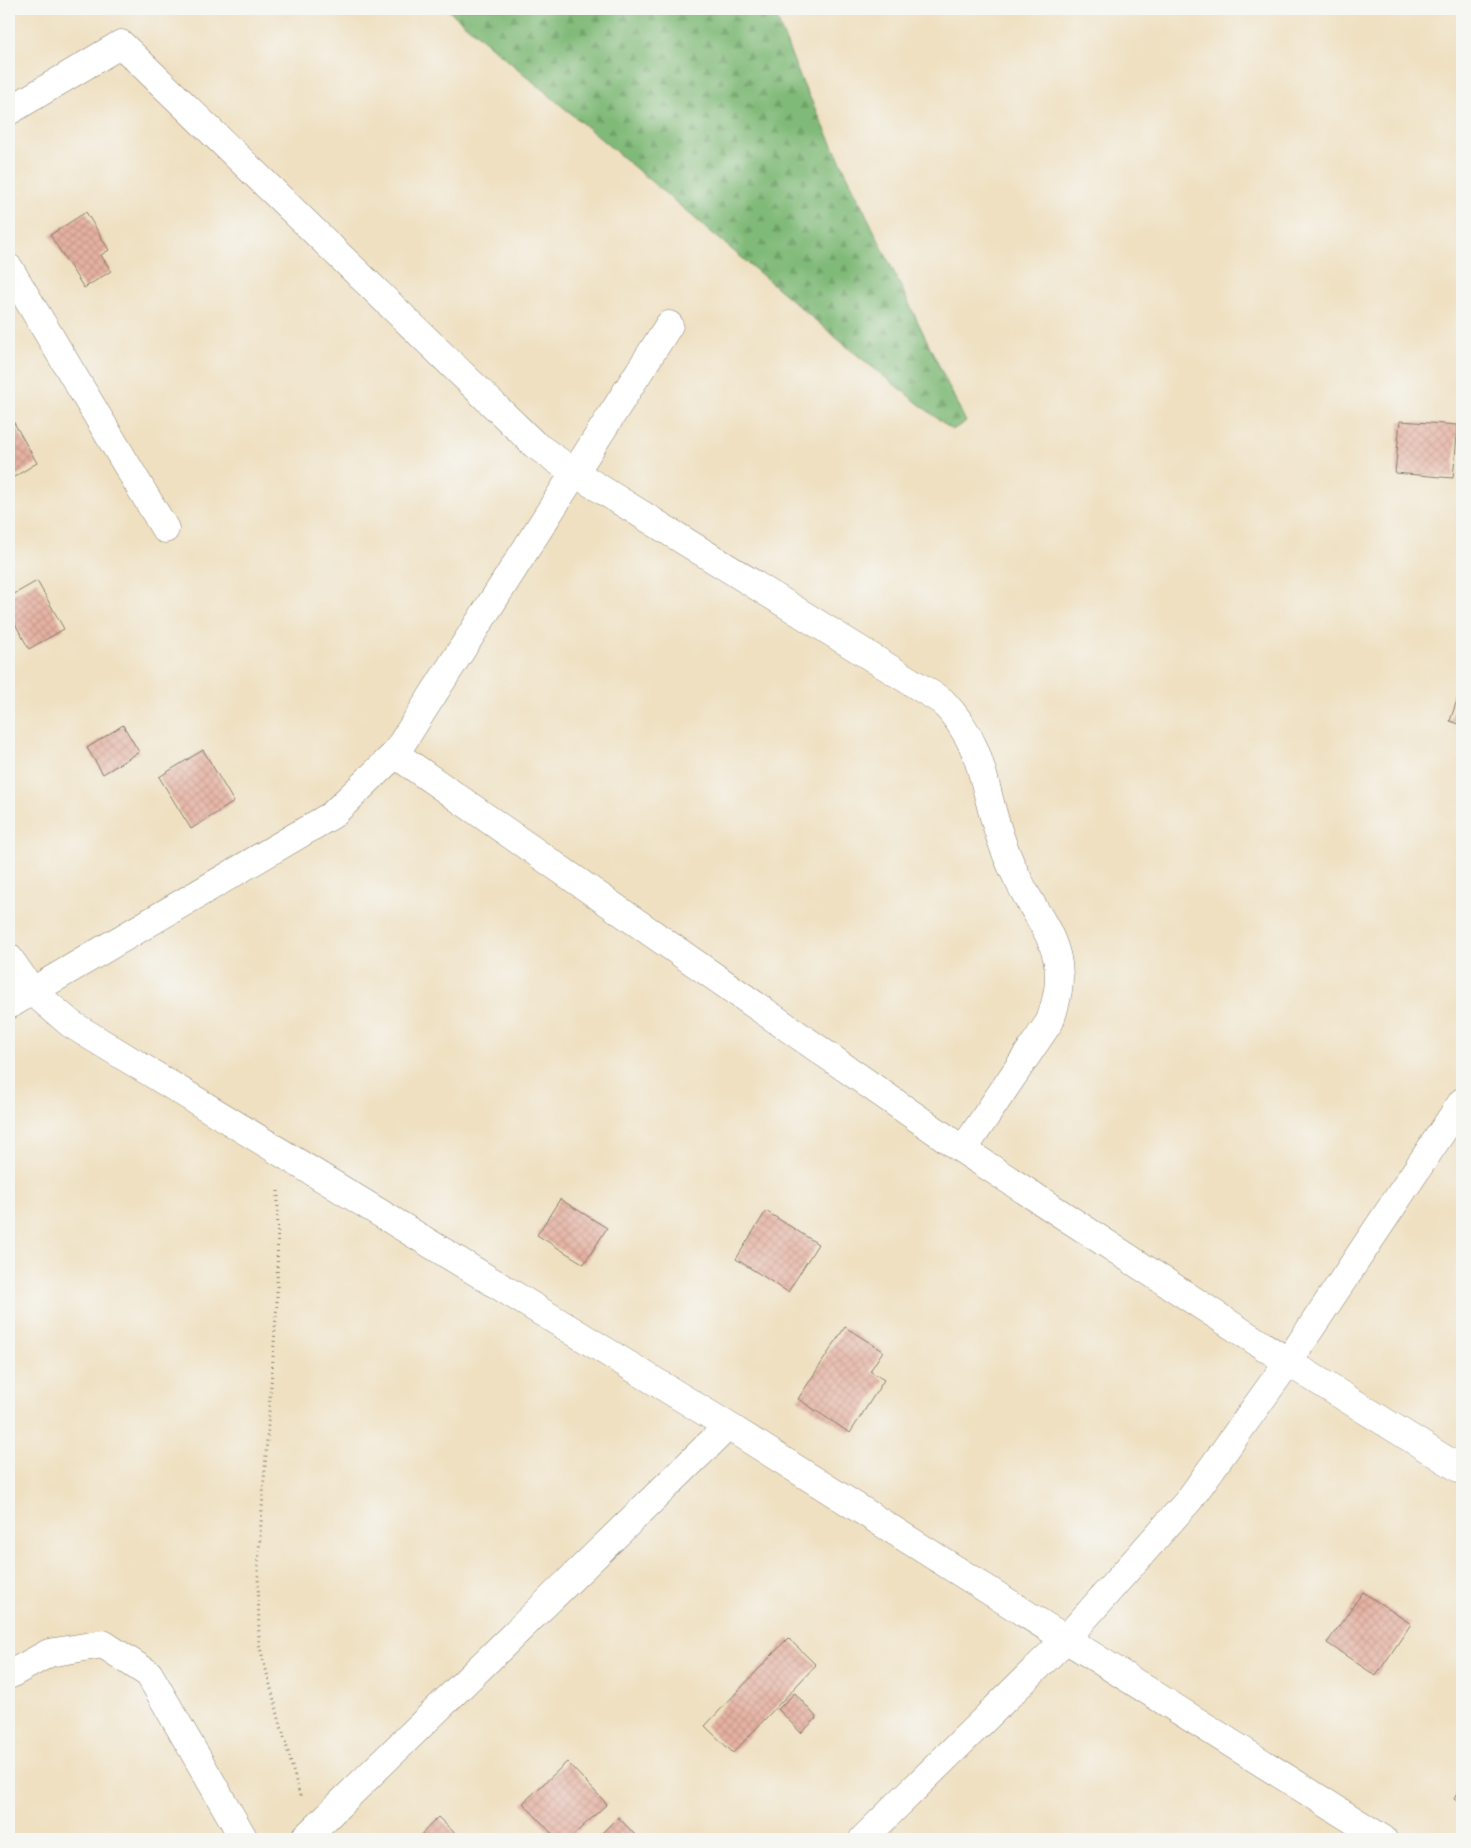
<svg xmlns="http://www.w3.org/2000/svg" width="1471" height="1848" font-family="'IM FELL French Canon',serif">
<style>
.forest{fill:url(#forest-firs);stroke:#4e6b4a}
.building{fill:url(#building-cross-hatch)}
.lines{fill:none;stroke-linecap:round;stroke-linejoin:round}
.minor-casing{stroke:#867e6e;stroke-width:29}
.path{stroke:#867e6e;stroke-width:3;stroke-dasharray:1 4;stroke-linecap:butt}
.minor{stroke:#fff;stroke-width:28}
</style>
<defs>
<pattern id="forest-firs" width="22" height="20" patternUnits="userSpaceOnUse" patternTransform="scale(1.25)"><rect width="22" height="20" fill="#80ba78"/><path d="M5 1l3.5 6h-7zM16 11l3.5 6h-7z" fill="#6e9f67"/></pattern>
<pattern id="building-cross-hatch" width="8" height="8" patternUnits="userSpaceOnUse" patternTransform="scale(1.25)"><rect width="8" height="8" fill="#e5b1a1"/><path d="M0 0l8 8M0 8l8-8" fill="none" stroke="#c4988a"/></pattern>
</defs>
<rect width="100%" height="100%" fill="#f6f6f2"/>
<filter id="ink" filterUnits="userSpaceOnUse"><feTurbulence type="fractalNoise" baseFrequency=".02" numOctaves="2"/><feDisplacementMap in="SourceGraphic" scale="10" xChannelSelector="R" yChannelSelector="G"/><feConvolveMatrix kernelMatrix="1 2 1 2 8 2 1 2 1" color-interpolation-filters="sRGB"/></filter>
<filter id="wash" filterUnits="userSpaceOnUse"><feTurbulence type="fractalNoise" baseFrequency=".0096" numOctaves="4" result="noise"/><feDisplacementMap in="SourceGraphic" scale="20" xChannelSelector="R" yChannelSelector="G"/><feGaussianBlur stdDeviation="1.12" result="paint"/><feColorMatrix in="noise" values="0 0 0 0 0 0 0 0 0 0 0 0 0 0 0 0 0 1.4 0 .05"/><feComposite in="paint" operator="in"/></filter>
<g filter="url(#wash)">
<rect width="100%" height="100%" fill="#efe0c1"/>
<path class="forest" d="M447,9H773L800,77L966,422L952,430L852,351Z"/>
<g id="blocks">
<path class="building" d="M86,212L109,250L101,255L111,271L84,288L50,235Z
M9,414L37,463L9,480Z
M1400,421L1458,425L1453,478L1395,473Z
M37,581L64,629L29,649L9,613V597Z
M1462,685V725L1450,721Z
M123,725L139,752L103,774L87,748Z
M203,750L234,802L191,829L159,777Z
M560,1199L607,1228L584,1264L537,1235Z
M766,1211L818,1244L788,1292L736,1259Z
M845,1327L883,1351L870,1371L884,1380L850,1433L798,1399Z
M1363,1592L1411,1624L1376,1676L1327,1643Z
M788,1638L816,1665L733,1753L705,1726Z
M795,1693L817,1718L801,1733L778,1709Z
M567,1762L607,1804L569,1839H557L523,1803Z
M1462,1785V1804L1454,1799Z
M438,1817L461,1839H417Z
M618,1817L639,1839H596Z"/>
</g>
</g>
<g filter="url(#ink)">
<use href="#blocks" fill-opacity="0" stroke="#867e6e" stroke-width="1"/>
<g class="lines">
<g class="minor-casing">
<path id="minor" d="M9,111L121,44L534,444L575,473L942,701C988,749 981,788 1003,845C1008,859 1015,874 1022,887C1034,911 1051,931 1057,958C1062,980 1057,1000 1050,1021L963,1150
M9,268L165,529
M395,754L963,1150L1288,1362L1462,1470
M9,958L32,991L71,1024L728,1426L1383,1839
M9,1005L332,815L395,754L669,325
M9,1675L49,1653L103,1644L149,1674L244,1839
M304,1839L728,1426
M863,1839L1065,1640L1189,1500L1288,1362L1462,1102"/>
</g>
<path class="path" d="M278,1191L277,1302L258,1564L259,1644L300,1796"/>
<use href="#minor" class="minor"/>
</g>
</g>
<rect width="1471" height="1848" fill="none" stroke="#f6f6f2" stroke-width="30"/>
</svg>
